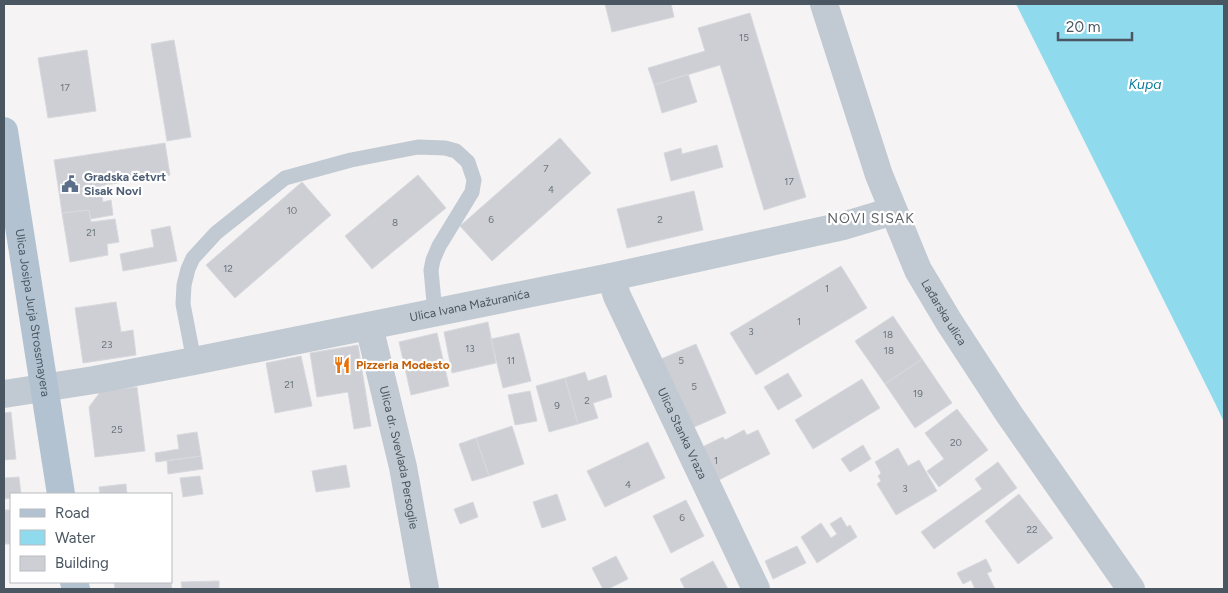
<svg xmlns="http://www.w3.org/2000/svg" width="1228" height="593" font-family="Figtree,sans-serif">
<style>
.water{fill:#90daee}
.building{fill:#cdcfd5;stroke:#d7d9de}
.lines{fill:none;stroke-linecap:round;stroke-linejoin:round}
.service{stroke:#c1cad2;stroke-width:15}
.minor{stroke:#c1cad2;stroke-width:28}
.primary{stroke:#b3c2d1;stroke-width:28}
.labels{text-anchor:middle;stroke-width:4.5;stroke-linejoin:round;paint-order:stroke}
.number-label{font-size:10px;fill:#6b747e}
.service-label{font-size:12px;font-weight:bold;fill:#4e5e75;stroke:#fff;text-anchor:start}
.street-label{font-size:12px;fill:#4a5661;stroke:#fff}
.food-label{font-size:12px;font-weight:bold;fill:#c56008;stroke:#fff;text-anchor:start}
.water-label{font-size:14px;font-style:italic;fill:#0c7c9b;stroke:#fff}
.neighbourhood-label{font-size:14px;letter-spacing:1px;fill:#5f6368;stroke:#fff}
</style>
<rect width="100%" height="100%" fill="#f5f3f3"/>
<path class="water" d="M1016,4H1224V422L1215,403Z"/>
<path class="building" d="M605,4H671L674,17L612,32Z
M750,13L806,197L764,210L720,65L654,85L648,68L705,51L698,28Z
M174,40L191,137L167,141L151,44Z
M87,50L96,111L48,118L38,58Z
M688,74L697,102L662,113L654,85Z
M560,138L591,173L492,261L460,226Z
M165,143L170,175L59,192L54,160Z
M717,145L723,167L671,181L664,153L681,148L682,154Z
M418,175L446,208L372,269L345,236Z
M302,182L331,215L235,298L206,265Z
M100,186L103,202L111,200L113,215L90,219L89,210L62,213L59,192Z
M694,191L703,230L627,248L617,209Z
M89,210L91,222L115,219L119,242L107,244L108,255L70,262L62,213Z
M170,226L177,261L123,271L120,254L154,247L151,230Z
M841,266L867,308L756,375L730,333Z
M116,302L121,332L133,330L136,355L83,363L75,308Z
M893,316L922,359L885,384L855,341Z
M488,322L496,363L452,373L444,332Z
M437,333L449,386L411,395L399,342Z
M519,333L531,381L503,388L491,339Z
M696,344L726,413L692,428L661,359Z
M358,345L371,426L354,429L348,392L317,397L310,353Z
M301,356L312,406L275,413L266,363Z
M922,359L952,403L915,428L885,384Z
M585,372L588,381L606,375L612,397L593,403L598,418L578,424L565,378Z
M788,373L802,396L778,410L764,387Z
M565,378L578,424L549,432L536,386Z
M862,379L880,408L813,449L795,420Z
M137,387L145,451L95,457L89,407L101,391Z
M530,391L537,421L515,425L508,395Z
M957,409L988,450L939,487L927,471L944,459L925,433Z
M11,412L16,459L4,460V413Z
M512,426L524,464L489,476L476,438Z
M744,430L747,435L758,430L770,454L715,482L698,449L723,437L725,440Z
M197,432L201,456L156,462L155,453L179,449L177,435Z
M476,438L489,476L472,481L459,444Z
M648,442L665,478L605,507L587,471Z
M863,445L871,459L850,472L841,459Z
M898,448L908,466L919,460L937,491L896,515L877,484L881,481L878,476L881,473L875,462Z
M201,456L203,469L168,474L167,461Z
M998,462L1017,488L934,549L921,532L982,489L975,479Z
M346,465L350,487L316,492L312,471Z
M200,476L203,494L183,497L180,478Z
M19,477L21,494H11V498L4,499V478Z
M126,484L127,494H100L99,487Z
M557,494L566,520L542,528L533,502Z
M1019,494L1053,538L1018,564L985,521Z
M686,500L704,536L671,553L653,516Z
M473,502L478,517L460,524L454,509Z
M4,510H11V544H4Z
M841,517L847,527L850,525L857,537L817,563L801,537L821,523L831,538L837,534L830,524Z
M797,546L806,563L773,579L765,561Z
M616,556L628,579L608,589H603L592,568Z
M986,559L992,571L987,573L995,589H975L971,580L963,584L957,573Z
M713,561L728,589H685L680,579Z
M219,581V589H182L181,582Z
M114,582H171L172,589H115Z"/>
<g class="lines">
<path class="service" d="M194,361L183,304L184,285L188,269L193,258L216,233L285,178L351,160L418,147L445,148L456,151L468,162L474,180L472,192L439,246L433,260L431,270L435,313"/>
<g class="minor">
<path id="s1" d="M824,4L879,175L918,270L949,322L1009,414L1131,589"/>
<path id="s2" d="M611,277L617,296L756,589"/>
<path id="s3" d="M369,326L403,467L425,589"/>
<path id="s4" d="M4,394L94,380L194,361L611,277L843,226L893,211"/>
</g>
<g class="primary">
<path id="s5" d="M4,131L61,494"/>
<path d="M74,582L76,589"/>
</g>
</g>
<defs>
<g id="civic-bare" transform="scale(1.35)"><path d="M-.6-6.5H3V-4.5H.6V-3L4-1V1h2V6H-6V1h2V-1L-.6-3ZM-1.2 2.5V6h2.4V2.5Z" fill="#5c6f8a" stroke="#fff" stroke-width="2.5" paint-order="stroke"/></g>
<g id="restaurant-bare" transform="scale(1.35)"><path d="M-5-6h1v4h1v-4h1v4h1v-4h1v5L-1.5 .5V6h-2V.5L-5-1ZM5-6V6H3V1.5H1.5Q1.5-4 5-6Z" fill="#e8710a" stroke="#fff" stroke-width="2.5" paint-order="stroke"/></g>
</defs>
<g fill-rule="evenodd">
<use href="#civic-bare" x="70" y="184"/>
<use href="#restaurant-bare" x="342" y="365"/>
</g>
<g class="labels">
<g class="number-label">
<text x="744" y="41">15</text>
<text x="65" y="91">17</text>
<text x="546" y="172">7</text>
<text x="789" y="185">17</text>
<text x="551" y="193">4</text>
<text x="292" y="214">10</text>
<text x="491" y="223">6</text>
<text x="660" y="223">2</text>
<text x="395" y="226">8</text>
<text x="91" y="236">21</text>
<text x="228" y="272">12</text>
<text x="827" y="292">1</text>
<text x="799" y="325">1</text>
<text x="751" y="335">3</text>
<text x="888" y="338">18</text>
<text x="107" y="348">23</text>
<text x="470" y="352">13</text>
<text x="889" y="354">18</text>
<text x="511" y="364">11</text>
<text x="681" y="364">5</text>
<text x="289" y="388">21</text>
<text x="694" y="390">5</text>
<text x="918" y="397">19</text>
<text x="587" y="404">2</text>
<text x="557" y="409">9</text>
<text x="117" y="433">25</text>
<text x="956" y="446">20</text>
<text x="716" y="464">1</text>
<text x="628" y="488">4</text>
<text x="905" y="492">3</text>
<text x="682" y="521">6</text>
<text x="1032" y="533">22</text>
</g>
<g class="service-label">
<text x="84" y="181">Gradska četvrt<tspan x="84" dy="14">Sisak Novi</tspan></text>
</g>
<g class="street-label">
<text dy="4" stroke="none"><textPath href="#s4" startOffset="474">Ulica Ivana Mažuranića</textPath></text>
<text dy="4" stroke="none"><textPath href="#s5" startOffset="184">Ulica Josipa Jurja Strossmayera</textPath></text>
<text dy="4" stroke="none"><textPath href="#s1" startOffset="332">Lađarska ulica</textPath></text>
<text dy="4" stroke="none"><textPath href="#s2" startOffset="172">Ulica Stanka Vraza</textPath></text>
<text dy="4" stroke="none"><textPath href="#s3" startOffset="135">Ulica dr. Svevlada Persoglie</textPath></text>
</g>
<g class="food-label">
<text x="356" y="369">Pizzeria Modesto</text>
</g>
<g class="water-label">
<text x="1145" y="89">Kupa</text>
</g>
<g class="neighbourhood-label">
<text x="871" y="223">NOVI SISAK</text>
</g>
</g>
<rect width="1228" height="593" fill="none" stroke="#4a5661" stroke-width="10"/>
<rect x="10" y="493" width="162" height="90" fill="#ffffff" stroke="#b7bbc0"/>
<rect x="20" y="509" width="25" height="8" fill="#b3c2d1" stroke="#b7bbc0"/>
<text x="55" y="518" font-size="15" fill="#4a5661">Road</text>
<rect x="20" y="530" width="25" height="15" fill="#90daee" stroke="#b7bbc0"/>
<text x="55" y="543" font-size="15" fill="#4a5661">Water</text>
<rect x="20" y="556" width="25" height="15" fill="#cdcfd5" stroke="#b7bbc0"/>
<text x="55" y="568" font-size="15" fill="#4a5661">Building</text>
<path d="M1058 32v8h74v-8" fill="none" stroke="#4a5661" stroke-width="2.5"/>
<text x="1066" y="32" font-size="15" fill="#4a5661" stroke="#ffffff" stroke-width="4" paint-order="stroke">20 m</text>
</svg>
